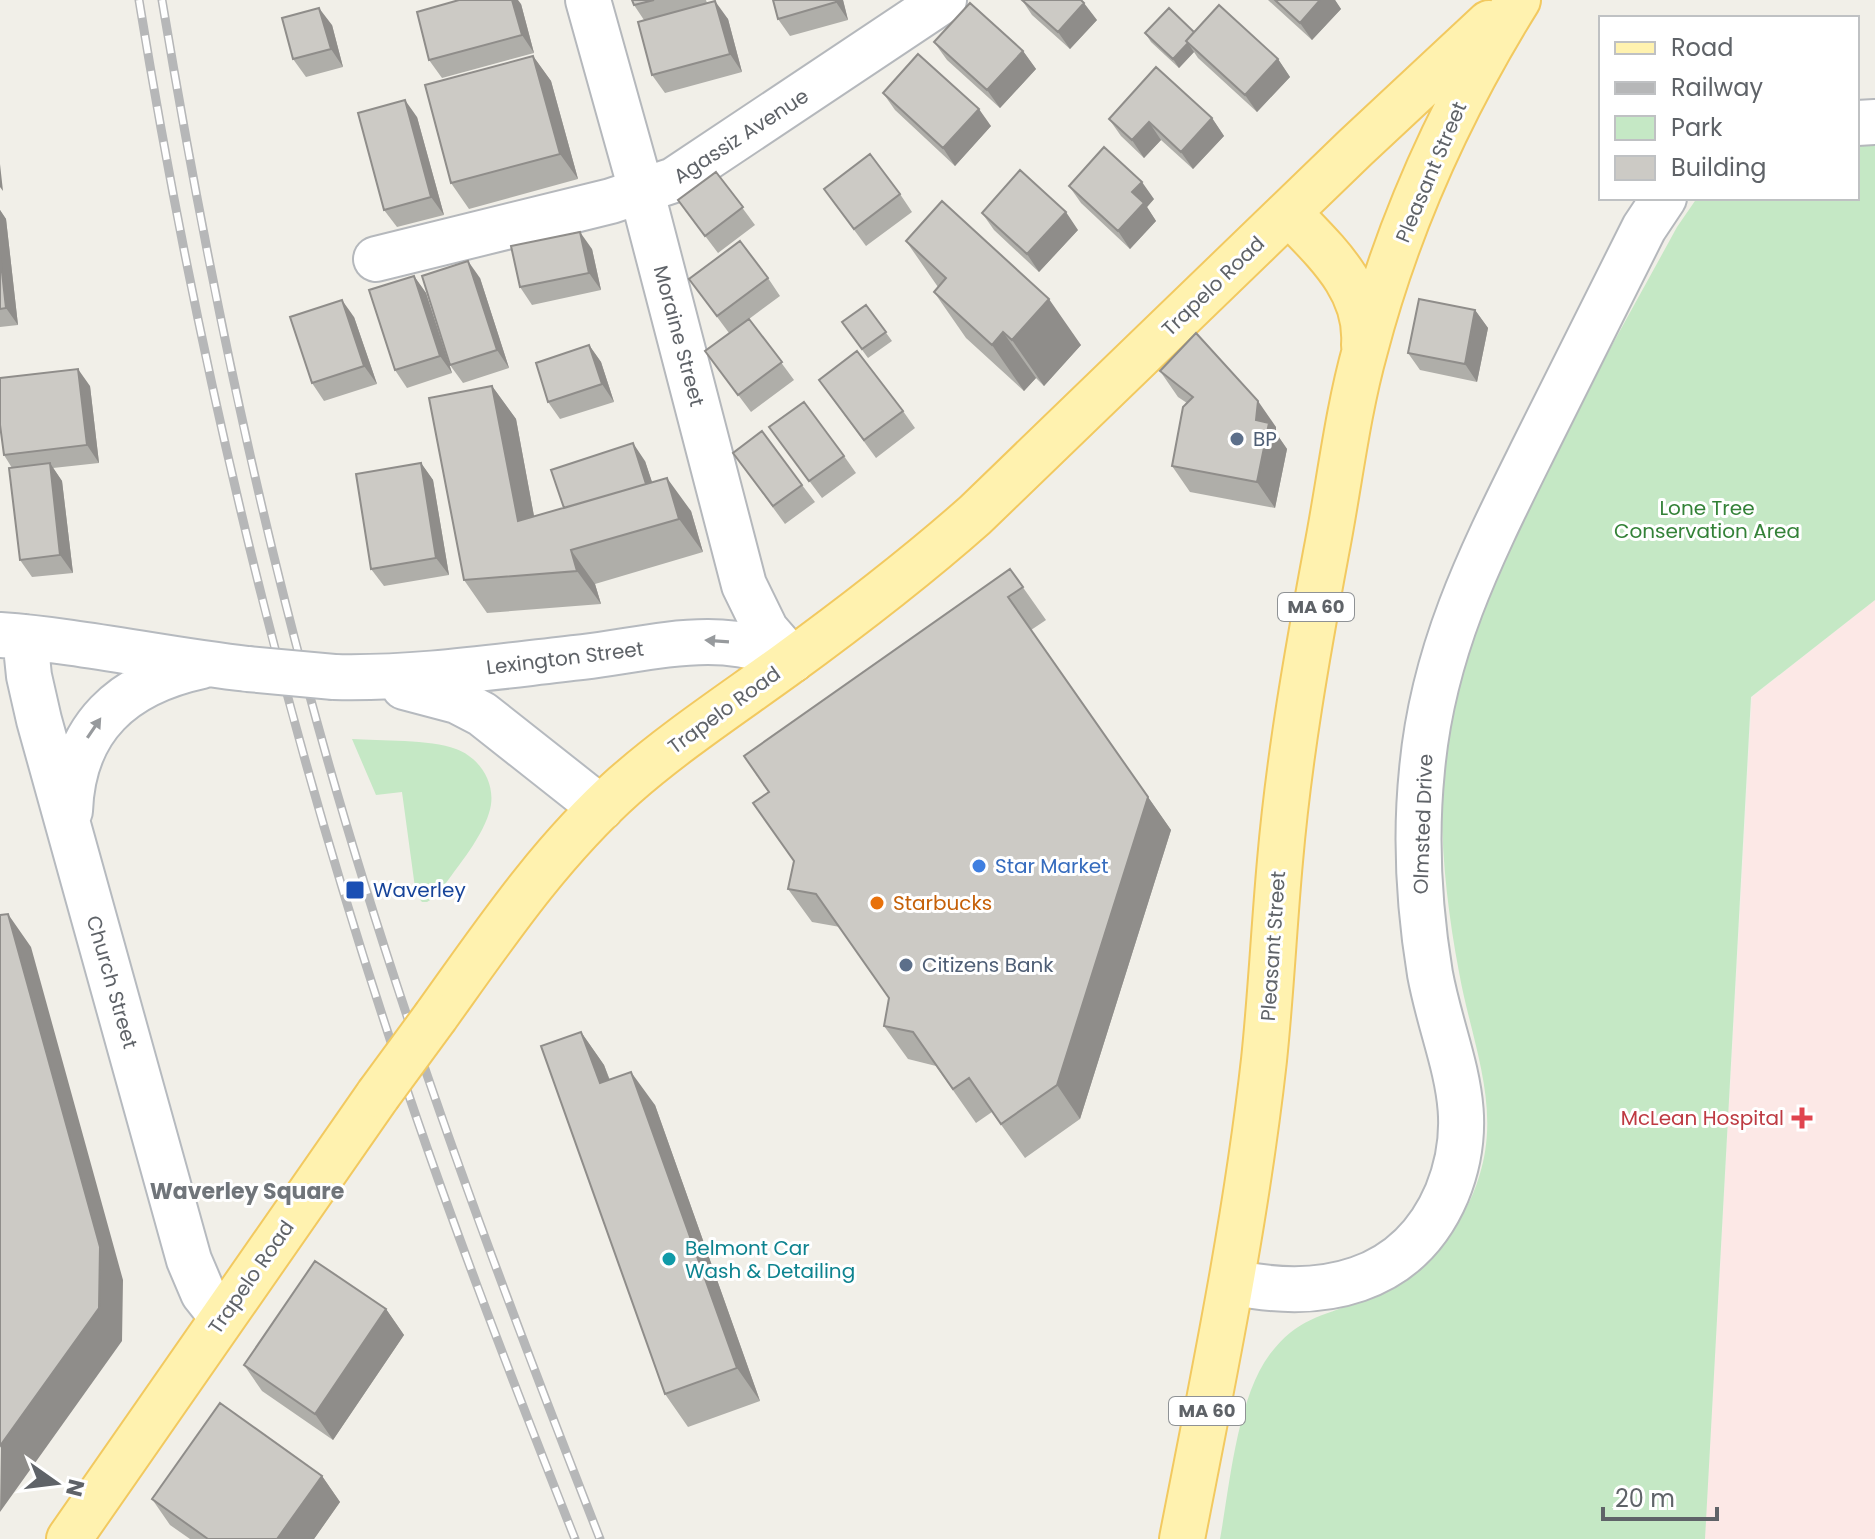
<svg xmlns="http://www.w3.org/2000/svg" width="1875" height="1539" font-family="Poppins,sans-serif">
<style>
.medical{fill:#fce8e6}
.park{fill:#c5e8c5}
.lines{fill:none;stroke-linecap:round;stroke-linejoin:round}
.street-casing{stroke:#b5b8bc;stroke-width:48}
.secondary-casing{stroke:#b6babf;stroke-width:48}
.primary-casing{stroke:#f2c960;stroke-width:48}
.street{stroke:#fff;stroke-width:44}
.secondary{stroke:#fff;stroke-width:44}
.primary{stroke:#fff2af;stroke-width:44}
.rail-casing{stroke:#b6b7b8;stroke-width:9}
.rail{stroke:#fff;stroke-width:6;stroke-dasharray:18;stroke-linecap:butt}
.secondary-bridge-casing{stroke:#b6babf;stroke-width:48;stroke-linecap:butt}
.primary-bridge-casing{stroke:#f2c960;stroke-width:48;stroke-linecap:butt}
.secondary-bridge{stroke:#fff;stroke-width:44}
.primary-bridge{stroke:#fff2af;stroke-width:44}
.wall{fill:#afaea9}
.shaded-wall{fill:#8f8d8a}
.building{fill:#cccac5;stroke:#8f8d8a;stroke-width:2}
.oneway{fill:#979a9d}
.service-dot{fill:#5c6f8a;stroke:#fff;stroke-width:3}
.shop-dot{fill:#3f7fe0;stroke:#fff;stroke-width:3}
.transit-dot{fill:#1a4fb4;stroke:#fff;stroke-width:3}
.food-dot{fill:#e8710a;stroke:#fff;stroke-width:3}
.health-dot{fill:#e0444e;stroke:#fff;stroke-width:3}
.culture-dot{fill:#0f9aa8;stroke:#fff;stroke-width:3}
.labels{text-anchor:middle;stroke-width:6;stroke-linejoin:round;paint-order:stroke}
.shield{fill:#fff;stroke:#8f9295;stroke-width:2}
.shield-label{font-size:18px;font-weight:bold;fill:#5f6368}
.street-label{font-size:20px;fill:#5f6368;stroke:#fff}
.service-label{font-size:20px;fill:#4e5e75;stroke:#fff;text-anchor:start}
.park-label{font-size:20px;fill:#348238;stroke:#fff}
.shop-label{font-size:20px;fill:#366cbe;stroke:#fff;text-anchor:start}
.transit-label{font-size:20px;fill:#164399;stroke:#fff;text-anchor:start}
.food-label{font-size:20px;fill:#c56008;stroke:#fff;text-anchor:start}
.health-label{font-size:20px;fill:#be3a42;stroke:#fff;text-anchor:end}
.culture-label{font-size:20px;fill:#0d838f;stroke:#fff;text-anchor:start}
.neighbourhood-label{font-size:22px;font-weight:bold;fill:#70757a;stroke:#fff}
</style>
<rect width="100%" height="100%" fill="#f1efe8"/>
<path class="medical" d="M1875,600V1539H1705L1752,697Z"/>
<path class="park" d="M1875,141V600L1751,697L1705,1539H1220C1230,1484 1237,1398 1270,1354C1298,1318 1320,1317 1358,1302C1371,1296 1383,1285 1395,1276C1437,1246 1463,1228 1479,1177C1502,1106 1471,1041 1459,972C1449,919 1442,863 1442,809C1443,693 1484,600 1533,497C1577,406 1628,317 1677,227L1697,198H1857V142Z
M352,739C380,741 430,739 456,749C481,758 498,786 489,813C480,842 454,870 437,896L427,902H422L416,895L402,792L376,795Z"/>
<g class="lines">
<g class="street-casing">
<path id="street" d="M588,0L642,193L744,585L766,630L792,660
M1857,123L1875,122
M376,259L611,201L674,180L944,0
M1232,1282C1320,1301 1408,1285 1447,1193C1481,1110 1445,1054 1430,974C1419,907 1415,838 1422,770C1433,648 1482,553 1535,446C1572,373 1608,300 1644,228L1664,198"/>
</g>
<g class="secondary-casing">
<path id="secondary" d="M0,635C84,641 165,660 248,669
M25,637L29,676L39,720L189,1260L203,1293L222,1317
M334,677C418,679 500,666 583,657C656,648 721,627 792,660
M404,687L457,701L482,714L601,808
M70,811C73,727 123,683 202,666"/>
</g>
<g class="primary-casing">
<path id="primary" d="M1289,213C1325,251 1368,288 1364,345
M436,1016C494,935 549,853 624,786C674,742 730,705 784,666C850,618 914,569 975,515L1356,147L1489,23
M69,1539L378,1095
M1182,1539C1213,1380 1246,1221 1264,1060C1271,993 1274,927 1280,861C1289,757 1307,655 1326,553C1339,487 1347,414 1365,350C1397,227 1451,108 1518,0"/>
</g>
<use href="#street" class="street"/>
<use href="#secondary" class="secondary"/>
<use href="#primary" class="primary"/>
<g class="rail-casing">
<path id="rail" d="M139,0C196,350 277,696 388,1033C444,1204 509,1372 575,1539
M162,0C200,228 245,455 305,678C383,972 489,1256 600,1539"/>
</g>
<use href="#rail" class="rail"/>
<g class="secondary-bridge-casing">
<path id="secondary-bridge" d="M248,669L334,677"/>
</g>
<g class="primary-bridge-casing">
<path id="primary-bridge" d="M378,1095L436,1016"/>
</g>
<use href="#secondary-bridge" class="secondary-bridge"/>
<use href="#primary-bridge" class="primary-bridge"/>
</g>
<path class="wall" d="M632,0H706L707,3L728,19L742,72L665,93L652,75L644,20L634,5Z
M773,0H843L848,20L790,36L778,19Z
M1022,0L1097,20L1070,49L1032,15Z
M1268,0H1335L1341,9L1312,40Z
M521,4L534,53L442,78L429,60Z
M332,25L343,67L306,77L293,59Z
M1194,32L1278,59L1290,77L1257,112L1198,58L1194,52L1179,68L1151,42L1145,33Z
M934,42L1023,51L1036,69L1000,108L947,60Z
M533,56L551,81L578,179L469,209L451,183Z
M883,93L991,126L955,166L895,110Z
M417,117L444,215L397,227L384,210Z
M1212,118L1224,136L1193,169L1161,140L1144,158L1121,136L1109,119Z
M716,172L755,225L718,253L678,200Z
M1069,186L1154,199L1147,207L1156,221L1130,249L1081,203Z
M824,189L900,194L912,212L866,246Z
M0,210L6,219L18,325L0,327Z
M982,213L1078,230L1039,272L994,230Z
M906,241L1081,345L1044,386L1036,378L1024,391L966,338L934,292L938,287Z
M592,249L601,290L532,305L520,287Z
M414,276L426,293L452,373L407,388L395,370Z
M480,278L509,368L463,383L450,365Z
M768,278L780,296L749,319L794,380L751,412L705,351L729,333L689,279Z
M866,305L892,341L868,358L842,322Z
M1475,310L1488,328L1477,382L1420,370L1408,353Z
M354,317L377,384L324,401L312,383Z
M589,345L601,362L614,402L560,419L548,402Z
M1160,371L1276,427V433L1287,449L1275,508L1190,492L1172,466L1187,403L1178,397Z
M819,380L903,411L915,428L876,458Z
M90,386L99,463L53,468L62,481L73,573L32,577L20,560L12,468L4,455Z
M492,386L516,419L534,516L564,508L645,461L652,482L691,511L703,552L595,584L601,604L487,613L464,580Z
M769,427L844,456L856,473L822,498Z
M733,453L802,485L815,502L785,524Z
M421,463L433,480L449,575L384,586L371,569Z
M1010,569L1046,620L1031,630L1171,830L1080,1119L1025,1158L992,1112L976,1123L936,1066L908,1059L884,1026L889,998L840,927L812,922L788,889L794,861L769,792Z
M581,1032L604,1065L610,1080L655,1105L760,1401L688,1427L665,1394Z
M386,1309L404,1335L333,1440L262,1391L244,1365Z
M322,1476L340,1502L314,1539H190L170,1525L152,1499Z"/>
<path class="shaded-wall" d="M512,0H518L521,4L534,53L522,35Z
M836,0H843L848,20L836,2Z
M1320,0H1335L1341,9L1312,40L1300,23Z
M715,1L728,19L742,72L730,54Z
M1084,3L1097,20L1070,49L1058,32Z
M319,8L332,25L343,67L331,49Z
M1188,43L1194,52L1179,68L1173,59Z
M1023,51L1036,69L1000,108L987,90Z
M533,56L551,81L578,179L560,154Z
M1278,59L1290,77L1257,112L1245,95Z
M405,100L417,117L444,215L431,197Z
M979,109L991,126L955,166L943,148Z
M1212,118L1224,136L1193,169L1181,152Z
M1149,122L1161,140L1144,158L1132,140Z
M0,164L3,191L0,187Z
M1142,182L1154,199L1147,207L1156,221L1130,249L1118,231L1132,192Z
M0,210L6,219L18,325L6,308L0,254Z
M1066,212L1078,230L1039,272L1027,254Z
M580,232L592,249L601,290L589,273Z
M468,261L480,278L509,368L497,350Z
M414,276L426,293L452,373L440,356Z
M1049,299L1081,345L1044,386L1012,340Z
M342,300L354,317L377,384L364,366Z
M1475,310L1488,328L1477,382L1465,364Z
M1003,332L1036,378L1024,391L992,345Z
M589,345L601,362L614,402L602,384Z
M78,369L90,386L99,463L87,445Z
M492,386L516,419L541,554L518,521Z
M1258,401L1276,427V433L1287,449L1275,508L1257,482L1256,420Z
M633,443L645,461L659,503L647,486Z
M50,463L62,481L73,573L60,555Z
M421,463L433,480L449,575L436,558Z
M667,478L691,511L703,552L679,519Z
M571,550L595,584L601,604L577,571Z
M1148,797L1171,830L1080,1119L1057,1085Z
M8,914L31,947L123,1280L122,1341L0,1512Z
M581,1032L604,1065L623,1117L600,1083Z
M631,1072L655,1105L760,1401L737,1368Z
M386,1309L404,1335L333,1440L315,1414Z
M322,1476L340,1502L314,1539H277Z"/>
<path class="building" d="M459,0H512L522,35L429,60L417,12Z
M632,0H654L634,5Z
M773,0H836V2L778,19Z
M1022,0H1081L1084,3L1058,32Z
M1275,0H1320L1300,23Z
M715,1L730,54L652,75L638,22Z
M970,3L1023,51L987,90L934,42Z
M1219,5L1278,59L1245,95L1186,41Z
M319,8L331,49L293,59L282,18Z
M1169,8L1194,32L1186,41L1188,43L1173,59L1145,33Z
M918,54L979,109L943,148L883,93Z
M533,56L560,154L451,183L425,85Z
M1156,67L1212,118L1181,152L1149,122L1132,140L1109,119Z
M405,100L431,197L384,210L358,113Z
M1104,147L1142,182L1132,192L1144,203L1118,231L1069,186Z
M870,154L900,194L854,229L824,189Z
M1020,170L1066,212L1027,254L982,213Z
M716,172L743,207L705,236L678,200Z
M942,201L1049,299L1012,340L1003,332L992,345L934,292L946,278L906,241Z
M580,232L589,273L520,287L511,246Z
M740,241L768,278L717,316L689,279Z
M0,254L6,308L0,309Z
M468,261L497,350L450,365L422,276Z
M414,276L440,356L395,370L369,290Z
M1419,299L1475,310L1465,364L1408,353Z
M342,300L364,366L312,383L290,317Z
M866,305L886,332L862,349L842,322Z
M749,319L782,362L738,395L705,351Z
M1196,333L1258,401L1256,420L1269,423L1257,482L1172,466L1183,407L1193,397L1160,371Z
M589,345L602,384L548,402L536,363Z
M857,351L903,411L864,440L819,380Z
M78,369L87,445L4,455L0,425V378Z
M492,386L518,521L667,478L679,519L571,550L577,571L464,580L429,398Z
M804,402L844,456L809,481L769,427Z
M762,431L802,485L773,506L733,453Z
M633,443L646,484L564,508L551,470Z
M50,463L60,555L20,560L9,468Z
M421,463L436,558L371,569L356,474Z
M1010,569L1023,587L1008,597L1148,797L1057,1085L1001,1124L969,1078L953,1089L913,1032L884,1026L889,998L816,894L788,889L794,861L753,803L769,792L744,756Z
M8,914L100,1247L99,1308L0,1446V915Z
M581,1032L600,1083L631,1072L737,1368L665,1394L541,1046Z
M315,1261L386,1309L315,1414L244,1365Z
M220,1403L322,1476L277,1539H208L152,1499Z"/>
<defs><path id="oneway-solid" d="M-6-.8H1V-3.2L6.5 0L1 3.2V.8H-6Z" transform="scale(2)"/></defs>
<g class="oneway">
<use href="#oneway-solid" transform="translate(717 641) rotate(-176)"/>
<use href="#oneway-solid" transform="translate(94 728) rotate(-56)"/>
</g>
<g class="service-dot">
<circle cx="1237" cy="439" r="8"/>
<circle cx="906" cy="965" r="8"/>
</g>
<circle class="shop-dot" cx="979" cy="866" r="8"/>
<rect class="transit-dot" x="345" y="880" width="20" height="20" rx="4"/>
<circle class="food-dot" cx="877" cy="903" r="8"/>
<path class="health-dot" d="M1798 1106h8v8h8v8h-8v8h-8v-8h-8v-8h8z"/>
<circle class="culture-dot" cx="669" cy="1259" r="8"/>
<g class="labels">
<g class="shield">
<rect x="1278" y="593" width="76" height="28" rx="6"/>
<rect x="1169" y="1397" width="76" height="28" rx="6"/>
</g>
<g class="shield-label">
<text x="1316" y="613">MA 60</text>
<text x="1207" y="1417">MA 60</text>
</g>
<g class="street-label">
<text transform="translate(741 136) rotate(-33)" y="7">Agassiz Avenue</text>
<text transform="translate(1431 172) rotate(-67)" y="7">Pleasant Street</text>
<text transform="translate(1213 286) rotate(-44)" y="7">Trapelo Road</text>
<text transform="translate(679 336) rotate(75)" y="7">Moraine Street</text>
<text transform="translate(565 658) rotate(-7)" y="7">Lexington Street</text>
<text transform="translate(724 710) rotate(-36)" y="7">Trapelo Road</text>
<text transform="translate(1423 824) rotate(-88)" y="7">Olmsted Drive</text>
<text transform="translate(1273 946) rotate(-86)" y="7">Pleasant Street</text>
<text transform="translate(112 982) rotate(74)" y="7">Church Street</text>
<text transform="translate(251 1277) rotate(-55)" y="7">Trapelo Road</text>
</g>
<g class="service-label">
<text x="1253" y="446">BP</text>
<text x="922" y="972">Citizens Bank</text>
</g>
<g class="park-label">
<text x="1707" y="515">Lone Tree<tspan x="1707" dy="23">Conservation Area</tspan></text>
</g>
<g class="shop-label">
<text x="995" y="873">Star Market</text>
</g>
<g class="transit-label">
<text x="373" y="897">Waverley</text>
</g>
<g class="food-label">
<text x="893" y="910">Starbucks</text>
</g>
<g class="health-label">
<text x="1784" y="1125">McLean Hospital</text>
</g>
<g class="culture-label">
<text x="685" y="1255">Belmont Car<tspan x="685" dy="23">Wash &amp; Detailing</tspan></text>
</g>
<g class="neighbourhood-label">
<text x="247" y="1199">Waverley Square</text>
</g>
</g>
<rect x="1599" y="16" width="260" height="184" fill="#ffffff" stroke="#bfc1c3" stroke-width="2"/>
<rect x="1615" y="42" width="40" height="12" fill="#fff2af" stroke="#bfc1c3" stroke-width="2"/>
<text x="1671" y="56" font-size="24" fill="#5f6368">Road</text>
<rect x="1615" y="82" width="40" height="12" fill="#b6b7b8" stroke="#bfc1c3" stroke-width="2"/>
<text x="1671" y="96" font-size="24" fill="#5f6368">Railway</text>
<rect x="1615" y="116" width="40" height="24" fill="#c5e8c5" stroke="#bfc1c3" stroke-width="2"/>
<text x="1671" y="136" font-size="24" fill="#5f6368">Park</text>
<rect x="1615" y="156" width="40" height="24" fill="#cccac5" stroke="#bfc1c3" stroke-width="2"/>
<text x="1671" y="176" font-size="24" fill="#5f6368">Building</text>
<g transform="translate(56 1483) rotate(104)" stroke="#ffffff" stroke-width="6" paint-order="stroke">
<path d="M0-6L14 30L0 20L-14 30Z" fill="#5f6368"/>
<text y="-12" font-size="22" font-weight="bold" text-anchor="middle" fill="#5f6368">N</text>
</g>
<path d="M1603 1507v12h114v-12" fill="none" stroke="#5f6368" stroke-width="4"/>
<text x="1615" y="1507" font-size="24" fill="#5f6368" stroke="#ffffff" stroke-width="6" paint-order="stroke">20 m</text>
</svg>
